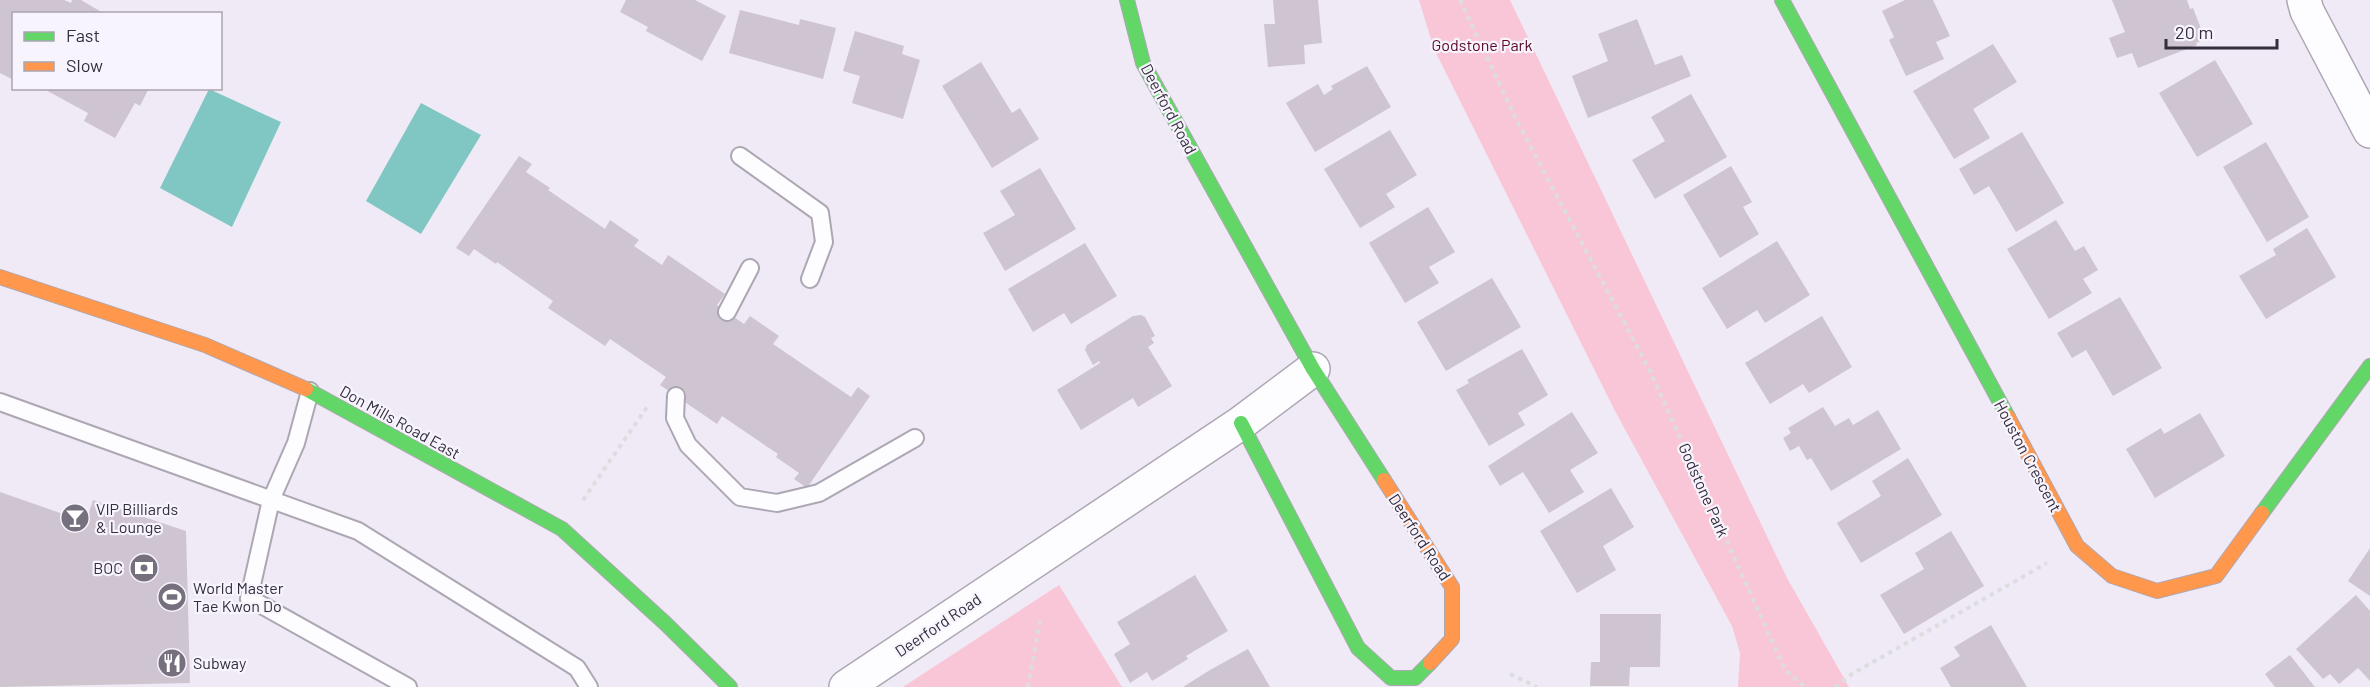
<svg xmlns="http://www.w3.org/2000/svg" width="2370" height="687" font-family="Barlow,sans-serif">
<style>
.green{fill:#f8c6d6}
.water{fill:#80c7c3}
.building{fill:#cec5d1}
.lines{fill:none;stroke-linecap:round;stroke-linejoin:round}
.lane-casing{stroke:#ada7b3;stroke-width:20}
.street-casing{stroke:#ada7b3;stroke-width:36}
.fast-casing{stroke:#ada7b3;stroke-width:16}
.slow-casing{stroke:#ada7b3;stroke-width:16}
.path{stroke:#dddcdf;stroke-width:4;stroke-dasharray:4.5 4.5;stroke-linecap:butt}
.lane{stroke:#fdfcfe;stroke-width:16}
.street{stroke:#fdfcfe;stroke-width:33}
.fast{stroke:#63d668;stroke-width:14}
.slow{stroke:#ff974d;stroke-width:14}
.labels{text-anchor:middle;stroke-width:4.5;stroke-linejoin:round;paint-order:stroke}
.park-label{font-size:16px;fill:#5a0627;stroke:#f8f4fd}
.street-label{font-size:16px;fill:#342d3c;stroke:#f8f4fd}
.poi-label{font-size:16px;fill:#342d3c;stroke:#f8f4fd;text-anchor:start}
</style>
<rect width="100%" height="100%" fill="#f0eaf6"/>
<path class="green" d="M1419,0H1510L1787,578L1849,687H1738L1740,653L1732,626L1615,411L1434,49Z
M1059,585L1122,687H903Z"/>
<path class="water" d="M209,89L281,122L232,227L160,188Z
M421,103L481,135L421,234L366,201Z"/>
<path class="building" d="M0,0H64L71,3L72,0H81L105,14H14V80L0,73Z
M626,0H695L726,16L702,61L646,31L648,27L620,12Z
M1273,0H1318L1322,43L1304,45L1305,64L1268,67L1264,24H1275Z
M1905,0H1933L1950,36L1936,42L1944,59L1906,76L1889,40L1894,37L1882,11Z
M2112,0H2187L2190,9L2193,8L2205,39L2196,43L2197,45L2138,68L2132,53L2117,58L2109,38L2125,32Z
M740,10L799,25L800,19L836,28L823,79L729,53Z
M1637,19L1655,65L1682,55L1691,76L1588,118L1572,76L1608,61L1598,34Z
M855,31L904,46L902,54L920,60L903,119L852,103L860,76L843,71Z
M1993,44L2017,82L1973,109L1990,138L1954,159L1913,91Z
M2215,60L2253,124L2197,157L2159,93Z
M981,62L1012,113L1020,108L1039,139L992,168L942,86Z
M1367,66L1391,107L1315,152L1286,103L1318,84L1324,95L1333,89L1331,86Z
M42,88H149L140,106L135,103L115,138L84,121L88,113Z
M1691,94L1727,157L1655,199L1632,160L1665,141L1651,117Z
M1390,130L1417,175L1386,194L1395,207L1360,228L1324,169Z
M2022,132L2064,203L2016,232L1989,186L1974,195L1959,169Z
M2266,142L2309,217L2267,242L2223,167Z
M519,156L532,164L526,172L550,188L548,190L605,229L610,220L639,240L634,246L662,265L668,255L725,294L717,305L744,324L750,316L779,336L773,344L851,397L858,387L870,396L807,488L794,479L799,473L776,457L778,454L722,416L717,424L660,385L666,377L610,339L605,346L548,308L553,301L497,262L496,264L474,249L469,256L456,248Z
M1731,166L1752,202L1743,207L1759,234L1720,258L1683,195Z
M1040,168L1076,229L1005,271L983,233L1015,215L1000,191Z
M1428,207L1455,252L1429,267L1439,283L1405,303L1369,243Z
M2056,220L2075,251L2084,246L2098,270L2083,279L2092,293L2049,319L2007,249Z
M2307,228L2336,277L2266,319L2239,276L2276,255L2273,249Z
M1777,241L1810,295L1765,323L1757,310L1727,329L1702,288Z
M1085,243L1117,296L1071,324L1064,313L1033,332L1008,289Z
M1492,278L1521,327L1446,371L1417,322Z
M2120,297L2162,368L2113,396L2086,350L2072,358L2057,333Z
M1141,315L1145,317L1155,336L1151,338L1154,343L1148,347L1172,386L1138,407L1133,398L1081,430L1057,390L1100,363L1099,361L1093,365L1085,350L1087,345L1133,316Z
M1822,316L1852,367L1809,393L1803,384L1770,404L1745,363Z
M1522,349L1548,395L1518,413L1525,425L1489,446L1456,390L1469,383L1467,380Z
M1823,407L1835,426L1849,418L1853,425L1878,410L1901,449L1831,491L1811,458L1807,460L1799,446L1790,451L1783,438L1791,433L1788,428Z
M1572,412L1598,453L1570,470L1584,492L1549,513L1523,472L1500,486L1488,466Z
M2200,413L2225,456L2155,498L2126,449L2161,428L2164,434Z
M1908,458L1942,515L1861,563L1837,523L1881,496L1872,481Z
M1611,488L1634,527L1603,546L1616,570L1577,593L1540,531Z
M0,492L86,522L93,500L186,531L190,683L0,687Z
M1951,531L1984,586L1904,634L1880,595L1924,569L1915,553Z
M2370,548V596L2348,581Z
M1195,575L1228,631L1186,656L1188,659L1152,681L1147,672L1130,683L1114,654L1130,644L1117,622Z
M2356,595L2370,611V681L2358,668L2339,684L2330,674L2323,679L2296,649Z
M1600,614H1661L1660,667H1630L1629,686H1590L1591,662H1600Z
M1991,625L2027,687H1951L1940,668L1960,656L1954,647Z
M1248,649L1270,687H1183L1210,670Z
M2290,655L2315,687H2275L2265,674Z"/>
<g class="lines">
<g class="lane-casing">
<path id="lane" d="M740,156L820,213L824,242L810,279
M727,312L750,268
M310,391L296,443L271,500L249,598L408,687
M676,396L675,418L688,445L740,497L777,503L819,493L915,438
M0,402L358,531L577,668L589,687"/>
</g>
<g class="street-casing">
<path id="street" d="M2304,0L2307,11L2370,131
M846,687L1241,423L1313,369"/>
</g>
<g class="fast-casing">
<path id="fast" d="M1127,0L1143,63L1313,369L1384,480
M1782,0L2008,417
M306,389L562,529L666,624L730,687
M1241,423L1358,648L1391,678H1415L1430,663
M2262,513L2370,366"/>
</g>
<g class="slow-casing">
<path id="slow" d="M0,277L205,345L306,389
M2008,417L2077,546L2112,576L2157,591L2216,576L2262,513
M1384,480L1452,587V639L1430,663"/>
</g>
<path class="path" d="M1460,0L1516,119L1650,371L1785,670L1805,687
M583,500L647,407
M1510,674L1537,687
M1028,687L1040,621
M1835,687L1852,674L2047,563"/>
<use href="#lane" class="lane"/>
<use href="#street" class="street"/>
<use href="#fast" class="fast"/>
<use href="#slow" class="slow"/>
</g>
<defs>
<g id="bar-disc" transform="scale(1.5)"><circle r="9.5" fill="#766f7d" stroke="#f8f4fd"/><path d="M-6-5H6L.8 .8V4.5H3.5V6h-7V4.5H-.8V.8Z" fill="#fff"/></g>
<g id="bank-disc" transform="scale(1.5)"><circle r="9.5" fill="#766f7d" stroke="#f8f4fd"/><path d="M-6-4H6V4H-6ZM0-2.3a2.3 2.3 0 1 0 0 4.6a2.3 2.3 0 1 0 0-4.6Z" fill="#fff"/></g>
<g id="stadium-disc" transform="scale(1.5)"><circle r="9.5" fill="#766f7d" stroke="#f8f4fd"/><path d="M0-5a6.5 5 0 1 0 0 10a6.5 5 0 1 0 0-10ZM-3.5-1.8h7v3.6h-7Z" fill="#fff"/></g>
<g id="restaurant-disc" transform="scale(1.5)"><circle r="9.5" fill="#766f7d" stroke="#f8f4fd"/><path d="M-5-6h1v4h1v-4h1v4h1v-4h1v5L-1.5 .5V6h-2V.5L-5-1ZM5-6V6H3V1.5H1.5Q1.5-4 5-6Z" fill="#fff"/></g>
</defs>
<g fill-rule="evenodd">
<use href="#bar-disc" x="75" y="518"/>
<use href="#bank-disc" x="144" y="568"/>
<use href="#stadium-disc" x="172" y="597"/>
<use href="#restaurant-disc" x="172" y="663"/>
</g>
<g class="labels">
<g class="park-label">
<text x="1482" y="51">Godstone Park</text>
</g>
<g class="street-label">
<text transform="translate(1169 109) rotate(62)" y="6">Deerford Road</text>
<text transform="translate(400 422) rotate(29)" y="6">Don Mills Road East</text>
<text transform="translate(2028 456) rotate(62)" y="6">Houston Crescent</text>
<text transform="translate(1704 490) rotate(66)" y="6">Godstone Park</text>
<text transform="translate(1420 537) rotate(57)" y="6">Deerford Road</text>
<text transform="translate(938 625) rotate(-34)" y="6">Deerford Road</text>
</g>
<g class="poi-label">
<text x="96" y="515">VIP Billiards<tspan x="96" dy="18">&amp; Lounge</tspan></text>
<text x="123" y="574" text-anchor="end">BOC</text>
<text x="193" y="594">World Master<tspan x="193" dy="18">Tae Kwon Do</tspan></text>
<text x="193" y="669">Subway</text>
</g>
</g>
<rect x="12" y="12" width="210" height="78" fill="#f8f4fd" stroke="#aaa4b0" stroke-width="1.5"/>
<rect x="24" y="32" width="30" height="9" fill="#63d668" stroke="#aaa4b0" stroke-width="1.5"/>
<text x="66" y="42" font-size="18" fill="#342d3c">Fast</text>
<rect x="24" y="62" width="30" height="9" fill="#ff974d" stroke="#aaa4b0" stroke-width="1.5"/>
<text x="66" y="72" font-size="18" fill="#342d3c">Slow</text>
<path d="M2166 39v9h111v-9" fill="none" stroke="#342d3c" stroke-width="3"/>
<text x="2175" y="39" font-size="18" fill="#342d3c" stroke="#f8f4fd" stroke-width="4.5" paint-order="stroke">20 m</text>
</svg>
